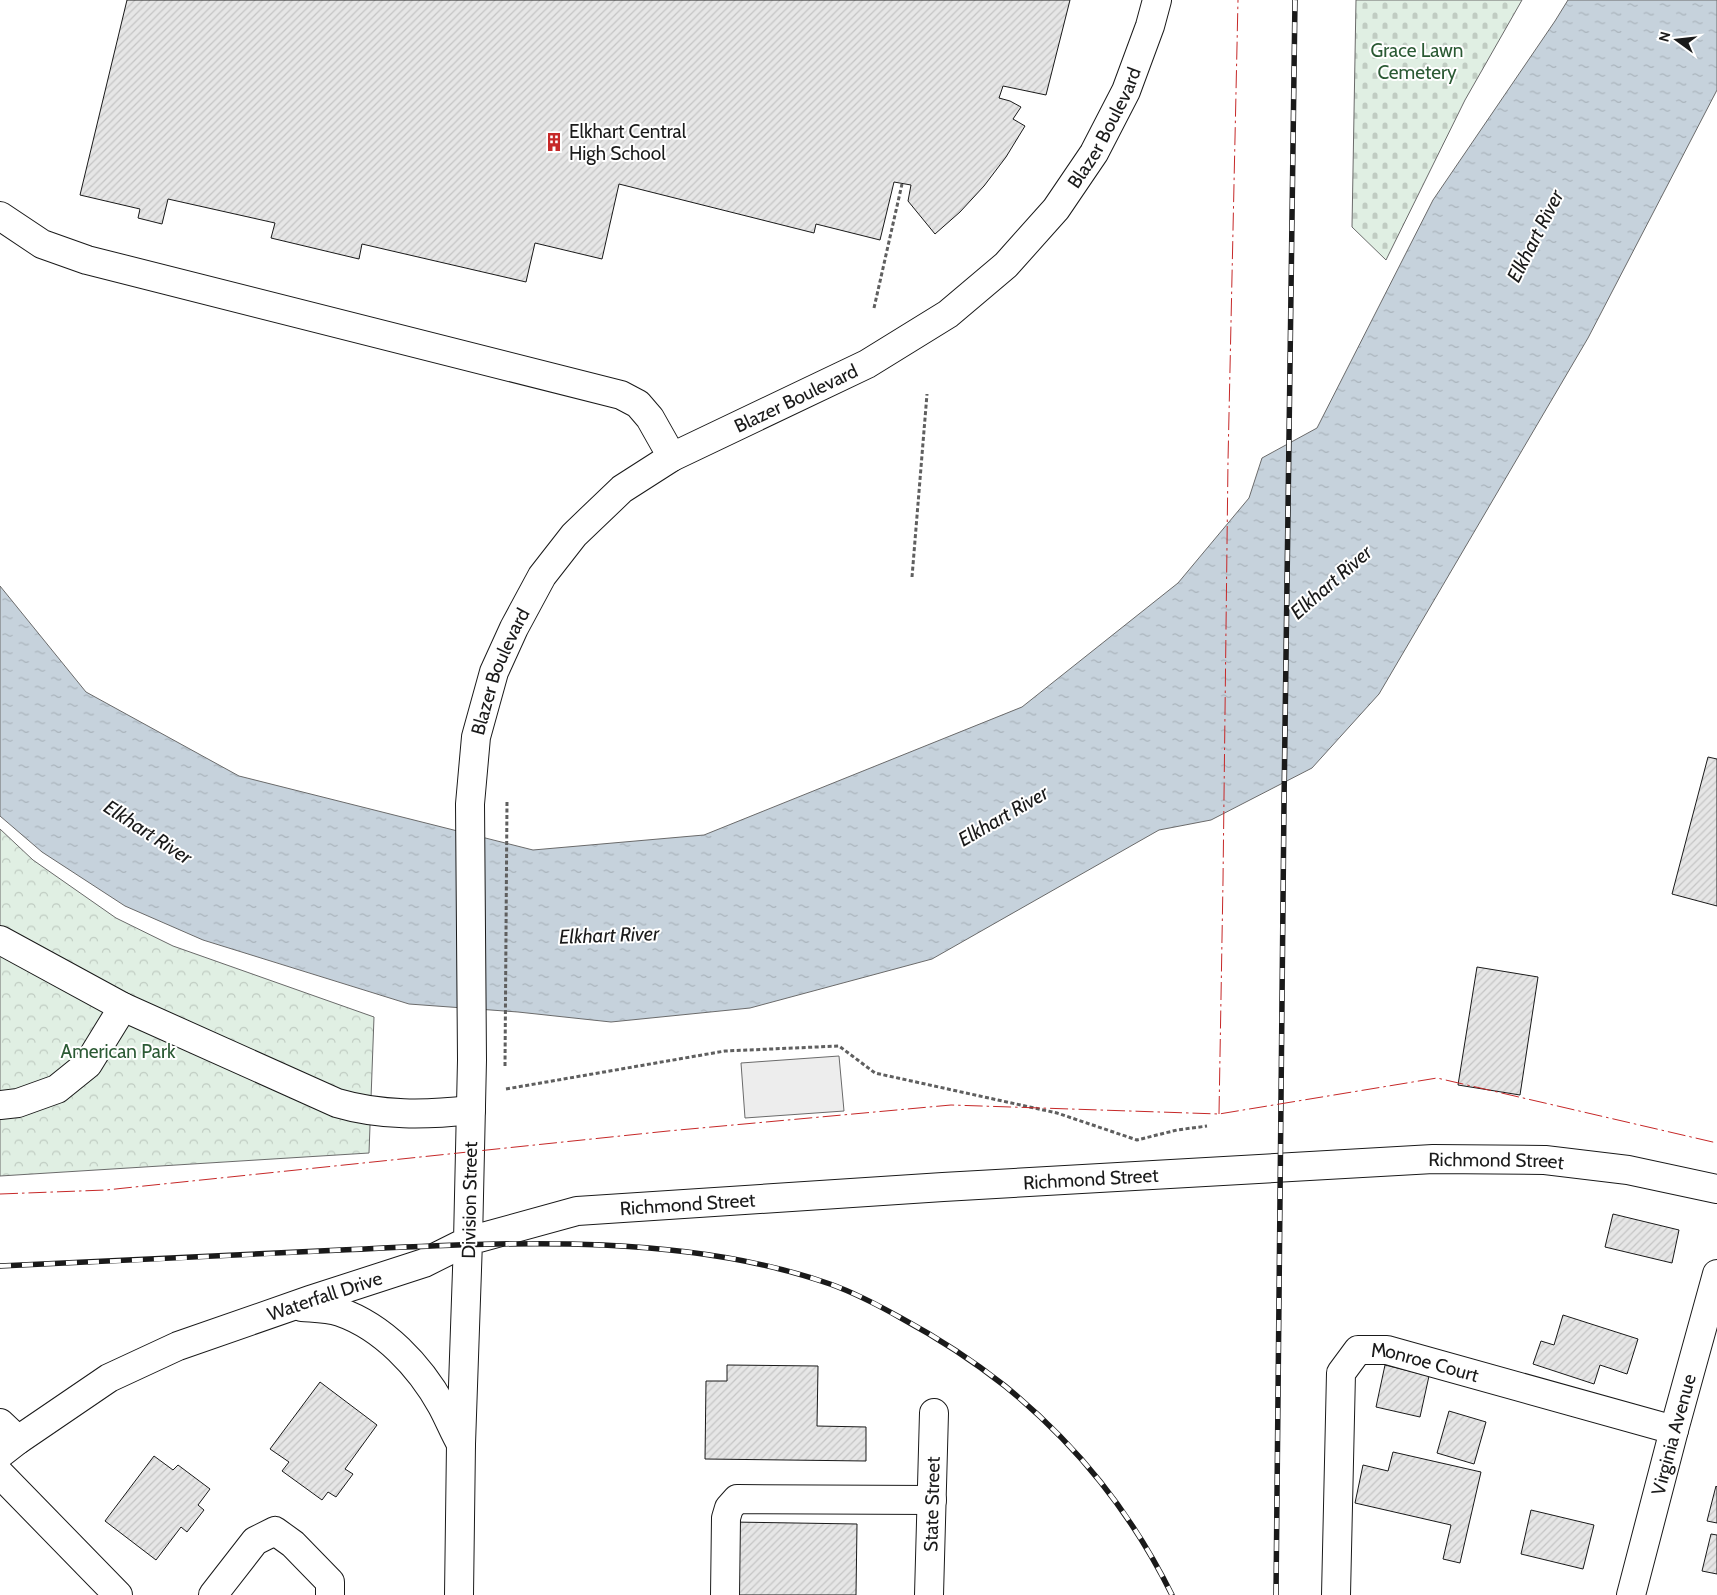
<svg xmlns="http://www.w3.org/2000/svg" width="1717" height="1595" font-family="Cabin,sans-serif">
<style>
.cemetery{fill:url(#cemetery-stones);stroke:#6a6a6a}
.park{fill:url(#park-crowns);stroke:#6a6a6a}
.parking{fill:#ededed;stroke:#6a6a6a}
.water{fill:url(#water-ripples);stroke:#6a6a6a}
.building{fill:url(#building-hatch);stroke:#1a1a1a}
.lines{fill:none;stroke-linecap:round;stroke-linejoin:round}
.minor-casing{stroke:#1a1a1a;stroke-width:30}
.major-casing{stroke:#1a1a1a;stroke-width:30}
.path{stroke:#5f5f5f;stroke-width:3;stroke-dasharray:4 2.5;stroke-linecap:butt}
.minor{stroke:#fff;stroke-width:28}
.major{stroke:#fff;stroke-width:28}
.rail-casing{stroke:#1a1a1a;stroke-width:5.5}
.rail{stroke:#fff;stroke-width:4;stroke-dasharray:11;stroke-linecap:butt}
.power{stroke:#c62828;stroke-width:1;stroke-dasharray:18 4 2.5 4;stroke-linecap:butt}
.labels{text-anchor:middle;stroke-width:4;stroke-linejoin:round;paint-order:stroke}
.park-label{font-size:19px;fill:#2b5a34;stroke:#fff}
.street-label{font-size:19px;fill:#1a1a1a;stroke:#fff}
.poi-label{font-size:19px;fill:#1a1a1a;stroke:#fff;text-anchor:start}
.water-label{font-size:20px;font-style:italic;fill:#1a1a1a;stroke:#fff}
</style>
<defs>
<pattern id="cemetery-stones" width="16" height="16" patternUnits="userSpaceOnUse" patternTransform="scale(1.25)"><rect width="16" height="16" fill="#e0efe3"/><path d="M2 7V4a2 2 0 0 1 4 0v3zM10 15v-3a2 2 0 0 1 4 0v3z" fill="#c0ccc2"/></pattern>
<pattern id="park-crowns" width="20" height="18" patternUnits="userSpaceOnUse" patternTransform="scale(1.25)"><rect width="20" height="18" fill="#e0efe3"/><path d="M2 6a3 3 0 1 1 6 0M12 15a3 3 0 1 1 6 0" fill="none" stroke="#c0ccc2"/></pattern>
<pattern id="water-ripples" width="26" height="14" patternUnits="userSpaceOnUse" patternTransform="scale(1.25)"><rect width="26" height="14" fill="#c6d2dc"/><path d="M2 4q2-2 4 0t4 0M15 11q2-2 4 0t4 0" fill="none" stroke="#aab4bc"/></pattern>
<pattern id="building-hatch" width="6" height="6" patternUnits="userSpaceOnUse" patternTransform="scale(1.25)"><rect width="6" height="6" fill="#e6e6e6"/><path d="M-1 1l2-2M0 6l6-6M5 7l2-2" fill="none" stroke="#c5c5c5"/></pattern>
</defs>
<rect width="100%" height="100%" fill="#fff"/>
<path class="cemetery" d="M1356,0H1522L1465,100L1386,260L1352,227Z"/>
<path class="park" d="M0,829L33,860L116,918L173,946L374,1017L369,1153L0,1176Z"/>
<path class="parking" d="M839,1056L844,1111L745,1118L741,1063Z"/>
<path class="water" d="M1568,0H1717V90L1588,338L1379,694L1312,768L1211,820L1159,830L932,959L750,1008L611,1022L518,1012L409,1004L203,940L125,906L42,852L0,816V586L86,692L239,776L533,850L704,835L1022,707L1178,583L1249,498L1262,458L1317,428L1433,200L1555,21Z"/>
<path class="building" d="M127,0H1070L1046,95L1003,86L999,98L1010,101L1021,107L1013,119L1025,126L1006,157L984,186L960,212L935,234L908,201L911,185L894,182L880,240L816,224L814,233L619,184L602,259L535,243L526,282L362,244L359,259L271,238L275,223L168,199L162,224L138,218L140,209L80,195Z
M1708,757L1717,759V906L1672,894Z
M1477,967L1538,977L1520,1095L1458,1085Z
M1613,1214L1679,1230L1672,1263L1605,1247Z
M1563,1315L1638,1339L1627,1374L1600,1365L1594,1384L1533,1364L1541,1341L1554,1345Z
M727,1365L818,1366L817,1426L866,1427V1461L705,1459L706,1381H727Z
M1385,1365L1429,1376L1420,1417L1376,1407Z
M320,1382L377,1425L345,1469L353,1474L336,1497L328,1492L322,1500L282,1471L289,1462L270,1449Z
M1449,1411L1486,1422L1474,1464L1437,1453Z
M1393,1452L1481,1472L1460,1563L1443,1559L1451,1525L1355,1503L1363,1465L1388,1471Z
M154,1456L173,1470L178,1465L210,1489L198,1505L204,1510L187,1532L181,1527L156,1560L105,1521Z
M1716,1486L1717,1487V1523L1707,1521Z
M1531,1510L1594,1525L1583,1569L1521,1554Z
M732,1522L857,1524L856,1595H731Z
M1711,1534L1717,1535V1574L1702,1571Z"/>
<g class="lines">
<g class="minor-casing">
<g id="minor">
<path d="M0,216L42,244L87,260L621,395L638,404L650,418L672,457"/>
<path d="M0,940L123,1007L337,1103C381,1116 426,1115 471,1110"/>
<path d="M0,1105L18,1103L57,1089L88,1064L123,1007"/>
<path d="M0,1423L18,1440"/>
<path d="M0,1474L118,1595"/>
<path d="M213,1595L255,1541L275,1531L293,1544L330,1582V1595"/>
<path id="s1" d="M459,1595L461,1444L468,1241L577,1211L943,1187L1433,1159L1545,1160L1628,1170L1717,1189"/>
<path d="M725,1595L726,1518L729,1508L737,1499L932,1500"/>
<path id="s2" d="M929,1595L934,1413"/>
<path id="s3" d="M1336,1595L1341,1373L1358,1350H1387L1674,1430"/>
<path id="s4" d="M1631,1595L1674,1430L1717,1274"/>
</g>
</g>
<g class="major-casing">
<g id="major">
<path d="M302,1307C314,1308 328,1308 340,1312C383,1327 420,1366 442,1406C449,1419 454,1432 461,1444"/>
<path id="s5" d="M0,1454L18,1440L109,1378L178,1346L310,1300L424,1263L468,1241L472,1060L470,804L476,737L494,672L514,628L542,576L574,535L622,489L672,457L867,364L948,314L1006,265L1056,209L1094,153L1126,91L1150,26L1157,0"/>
</g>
</g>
<path class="path" d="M874,308L902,184
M912,577L927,394
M505,1066L507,800
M506,1089L725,1051L839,1046L875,1073L1057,1113L1137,1140L1177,1130L1207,1126"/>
<use href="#minor" class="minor"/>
<use href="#major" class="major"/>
<g class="rail-casing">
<path id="rail" d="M0,1266C114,1261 228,1256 341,1250C499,1243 679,1231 830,1284C855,1293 878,1305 901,1318C938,1338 972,1360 1005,1386C1077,1445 1131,1512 1172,1595
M1276,1595L1284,803L1295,0"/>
</g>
<use href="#rail" class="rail"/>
<path class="power" d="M1219,1114L1223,881L1228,461L1238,0
M0,1194L106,1190L668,1131L951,1105L1219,1114L1437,1078L1717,1143"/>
</g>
<defs>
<g id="building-bare" transform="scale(1.5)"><path d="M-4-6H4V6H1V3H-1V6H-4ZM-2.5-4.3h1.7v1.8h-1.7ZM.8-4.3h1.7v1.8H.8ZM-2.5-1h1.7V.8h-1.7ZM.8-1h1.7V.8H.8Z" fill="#c62828" stroke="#fff" stroke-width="2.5" paint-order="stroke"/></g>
</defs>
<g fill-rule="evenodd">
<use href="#building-bare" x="554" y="142"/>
</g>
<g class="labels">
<g class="park-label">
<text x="1417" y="57">Grace Lawn<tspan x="1417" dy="22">Cemetery</tspan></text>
<text x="118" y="1058">American Park</text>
</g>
<g class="street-label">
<text dy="7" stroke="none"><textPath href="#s5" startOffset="1932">Blazer Boulevard</textPath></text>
<text dy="7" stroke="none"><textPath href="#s5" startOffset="1512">Blazer Boulevard</textPath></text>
<text dy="7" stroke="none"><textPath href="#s5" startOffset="1092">Blazer Boulevard</textPath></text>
<text dy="7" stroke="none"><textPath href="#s1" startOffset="1388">Richmond Street</textPath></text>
<text dy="7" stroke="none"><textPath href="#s1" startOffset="982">Richmond Street</textPath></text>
<text transform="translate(469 1200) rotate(-89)" y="7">Division Street</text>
<text dy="7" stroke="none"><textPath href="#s1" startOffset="578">Richmond Street</textPath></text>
<text dy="7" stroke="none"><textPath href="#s5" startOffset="364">Waterfall Drive</textPath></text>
<text dy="7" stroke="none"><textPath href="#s3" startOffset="319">Monroe Court</textPath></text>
<text dy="7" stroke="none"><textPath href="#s4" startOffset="166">Virginia Avenue</textPath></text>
<text dy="7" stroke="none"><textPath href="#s2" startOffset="91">State Street</textPath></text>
</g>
<g class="poi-label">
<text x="569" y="138">Elkhart Central<tspan x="569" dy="22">High School</tspan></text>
</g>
<g class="water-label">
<text transform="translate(1535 236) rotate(-63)" y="7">Elkhart River</text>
<text transform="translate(1331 582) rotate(-41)" y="7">Elkhart River</text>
<text transform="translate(1003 816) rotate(-30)" y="7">Elkhart River</text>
<text transform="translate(148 832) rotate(33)" y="7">Elkhart River</text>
<text transform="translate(609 935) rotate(-2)" y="7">Elkhart River</text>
</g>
</g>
<g transform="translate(1677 40) rotate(285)" stroke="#ffffff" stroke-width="4" paint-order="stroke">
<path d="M0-4L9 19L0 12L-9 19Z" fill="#1a1a1a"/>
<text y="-8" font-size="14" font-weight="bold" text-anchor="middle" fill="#1a1a1a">N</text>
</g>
</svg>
